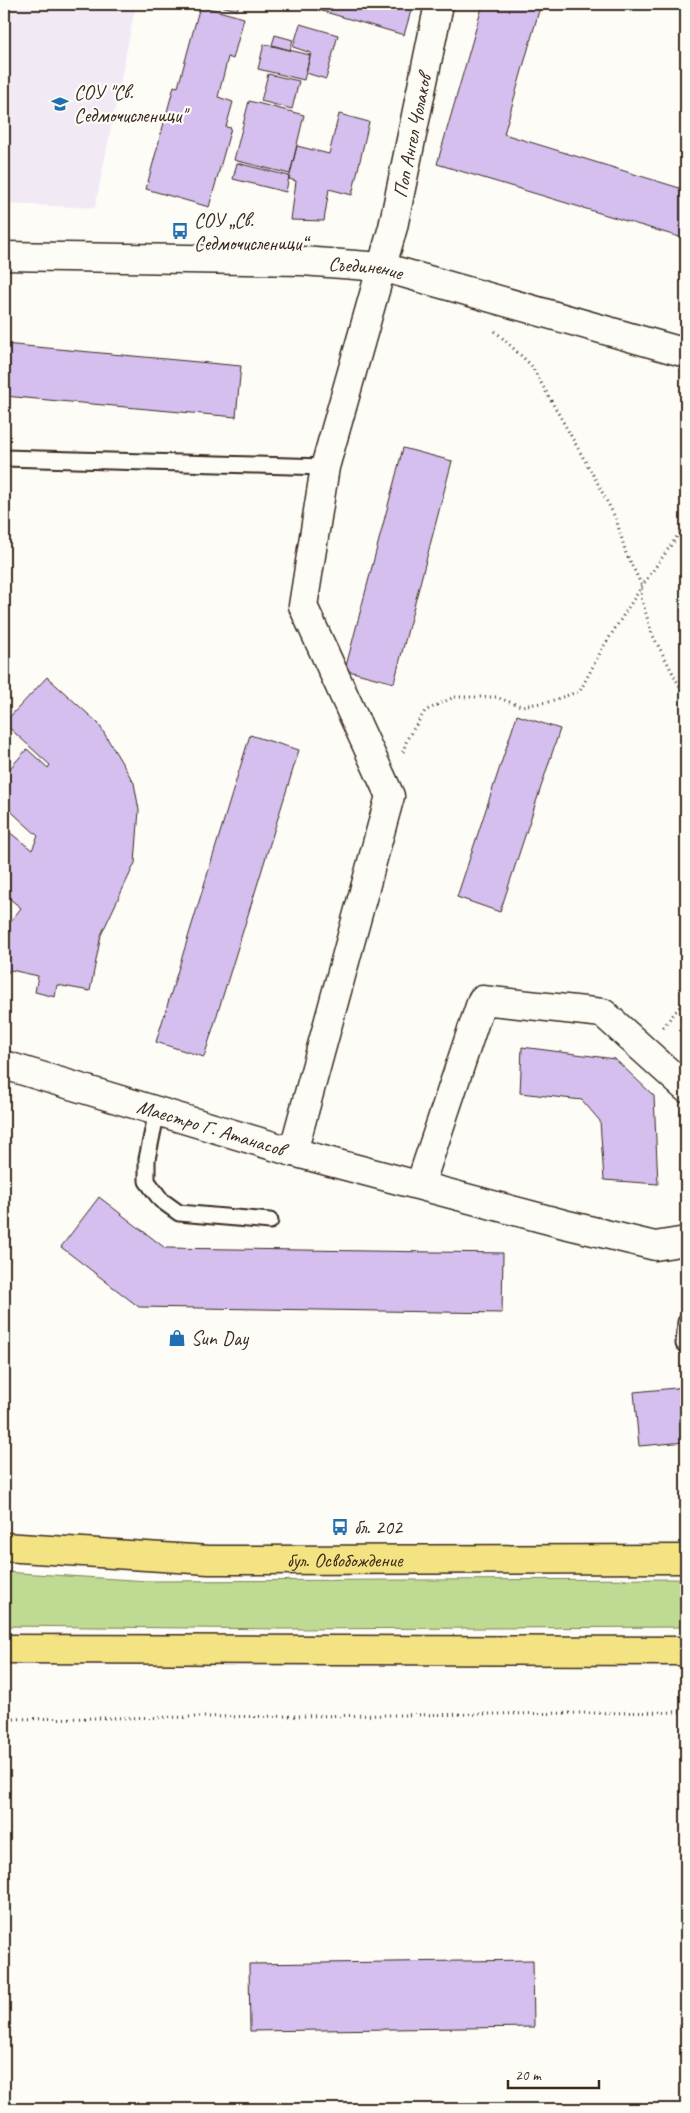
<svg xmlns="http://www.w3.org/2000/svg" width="690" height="2113" font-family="Caveat,sans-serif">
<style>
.built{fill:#f1eaf5}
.green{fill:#bfda92;stroke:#7d8258}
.building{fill:#d4bfef;stroke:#3b2a1e}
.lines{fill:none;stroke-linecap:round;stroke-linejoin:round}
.service-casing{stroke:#3b2a1e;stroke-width:19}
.minor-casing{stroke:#3b2a1e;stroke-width:31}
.tertiary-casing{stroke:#3b2a1e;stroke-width:31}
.primary-casing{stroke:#3b2a1e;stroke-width:31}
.path{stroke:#3b2a1e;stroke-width:3;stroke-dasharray:1 4;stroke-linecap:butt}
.service{stroke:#fdfcf7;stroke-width:15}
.minor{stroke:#fdfcf7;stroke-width:28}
.tertiary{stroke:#fdfcf7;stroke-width:28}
.primary{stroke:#f4e382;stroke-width:28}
.labels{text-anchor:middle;stroke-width:4.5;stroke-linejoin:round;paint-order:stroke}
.poi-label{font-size:20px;fill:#3b2a1e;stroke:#fdfcf7;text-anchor:start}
.street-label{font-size:20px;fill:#3b2a1e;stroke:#fdfcf7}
</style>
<rect width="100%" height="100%" fill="#fdfcf7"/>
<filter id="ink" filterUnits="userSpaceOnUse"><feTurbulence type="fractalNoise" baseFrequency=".02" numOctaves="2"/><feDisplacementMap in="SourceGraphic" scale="10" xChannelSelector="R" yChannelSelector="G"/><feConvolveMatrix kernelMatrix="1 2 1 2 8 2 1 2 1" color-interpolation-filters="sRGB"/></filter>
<g filter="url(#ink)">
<path class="built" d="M4,4H136L95,208L4,204Z"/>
<path class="green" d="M4,1572L148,1581L686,1579V1627L283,1629L4,1626Z"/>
<path class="building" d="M213,4H239L237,10Z
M298,4H413L404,35Z
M483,4H529L540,7L504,134L686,190V239L437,164Z
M200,6L244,18L233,59L228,57L218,97L233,102L226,127L231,128L209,207L146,189L174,86L178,87Z
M300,24L338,35L326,79L306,73L311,53L293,47Z
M275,35L293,40L290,50L272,45Z
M264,44L310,55L304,80L258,69Z
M268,74L299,81L292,109L261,101Z
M249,101L304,115L290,174L234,160Z
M339,114L369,122L352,195L329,189L324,221L291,220L296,181L289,179L297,146L329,154Z
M237,163L289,176L286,192L233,179Z
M4,344L241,366L236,417L4,396Z
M403,448L452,461L394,683L345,670Z
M47,677L98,723L134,783L139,810L135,863L101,935L90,991L57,985L55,997L35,992L38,976L11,970L4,975V921L8,925L21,908L4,894V828L32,850L38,836L4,805V775L27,749L48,768L50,765L4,723Z
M517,715L560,729L500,912L457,897Z
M250,735L299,750L204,1057L156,1042Z
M522,1047L615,1059L654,1096L658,1184L604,1180L600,1121L582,1100L520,1093Z
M99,1197L165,1248L503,1253L502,1313L139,1307L61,1247Z
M686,1387V1442L639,1446L634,1392Z
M533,1960L534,2027L250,2031L249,1964Z"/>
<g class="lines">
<g class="service-casing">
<path id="service" d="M4,458L325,467
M157,1111L147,1159V1181L161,1200L179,1213L270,1221
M684,1344L686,1322"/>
</g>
<g class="minor-casing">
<g id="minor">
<path id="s1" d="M4,1065L293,1152L564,1224L655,1246L686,1241"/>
<path id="s2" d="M293,1152L390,796L303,606L325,467L393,227L439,4"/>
<path d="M420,1185L482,1000L603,1013L686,1088"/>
</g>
</g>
<g class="tertiary-casing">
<g id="tertiary">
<path id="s3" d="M4,256L302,261L382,267L686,353"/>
</g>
</g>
<g class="primary-casing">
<g id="primary">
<path id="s4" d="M4,1547L209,1560L686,1559"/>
<path d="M4,1649L686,1651"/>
</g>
</g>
<path class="path" d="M495,331L531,365L597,482L616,519L626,553L642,586L641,597L652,634L686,698
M403,752L407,739L425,711L454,697H496L521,706L548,702L580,691L602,649L642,586L686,524
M663,1027L686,999
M4,1719L686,1712"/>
<use href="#service" class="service"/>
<use href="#minor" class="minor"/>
<use href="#tertiary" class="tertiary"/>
<use href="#primary" class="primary"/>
</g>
</g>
<defs>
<g id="school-bare" transform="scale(1.35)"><path d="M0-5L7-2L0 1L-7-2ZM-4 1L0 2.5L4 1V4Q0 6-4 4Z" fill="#1f6fb2" stroke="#fdfcf7" stroke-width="2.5" paint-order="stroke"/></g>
<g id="bus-bare" transform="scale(1.35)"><path d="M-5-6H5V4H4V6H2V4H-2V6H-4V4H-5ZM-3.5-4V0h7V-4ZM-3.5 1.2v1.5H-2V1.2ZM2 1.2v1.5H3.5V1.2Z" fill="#1f6fb2" stroke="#fdfcf7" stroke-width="2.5" paint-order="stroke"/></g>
<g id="shop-bare" transform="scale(1.35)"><path d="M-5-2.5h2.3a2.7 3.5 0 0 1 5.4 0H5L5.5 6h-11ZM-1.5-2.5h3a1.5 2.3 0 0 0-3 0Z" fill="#1f6fb2" stroke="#fdfcf7" stroke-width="2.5" paint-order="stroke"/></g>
</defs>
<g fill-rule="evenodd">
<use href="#school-bare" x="60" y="104"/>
<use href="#bus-bare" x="180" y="231"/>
<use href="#shop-bare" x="177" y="1338"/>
<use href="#bus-bare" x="340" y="1527"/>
</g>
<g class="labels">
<g class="poi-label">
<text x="74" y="99">СОУ "Св.<tspan x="74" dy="23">Седмочисленици"</tspan></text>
<text x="194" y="227">СОУ „Св.<tspan x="194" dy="23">Седмочисленици“</tspan></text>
<text x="191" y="1345">Sun Day</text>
<text x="354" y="1534">бл. 202</text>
</g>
<g class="street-label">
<text dy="7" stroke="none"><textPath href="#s2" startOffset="1061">Поп Ангел Чолаков</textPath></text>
<text dy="7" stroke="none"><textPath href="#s3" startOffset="362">Съединение</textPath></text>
<text dy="7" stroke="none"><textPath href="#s1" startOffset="216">Маестро Г. Атанасов</textPath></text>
<text dy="7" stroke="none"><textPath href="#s4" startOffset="341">бул. Освобождение</textPath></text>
</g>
</g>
<rect width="690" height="2113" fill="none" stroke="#fdfcf7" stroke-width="20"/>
<rect x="10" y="10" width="670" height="2093" fill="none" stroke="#3b2a1e" stroke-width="2" filter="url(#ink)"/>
<path d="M508 2080v8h91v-8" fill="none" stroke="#3b2a1e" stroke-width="2.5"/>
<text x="515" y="2080" font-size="15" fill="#3b2a1e" stroke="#fdfcf7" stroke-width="4" paint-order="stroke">20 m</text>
</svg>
